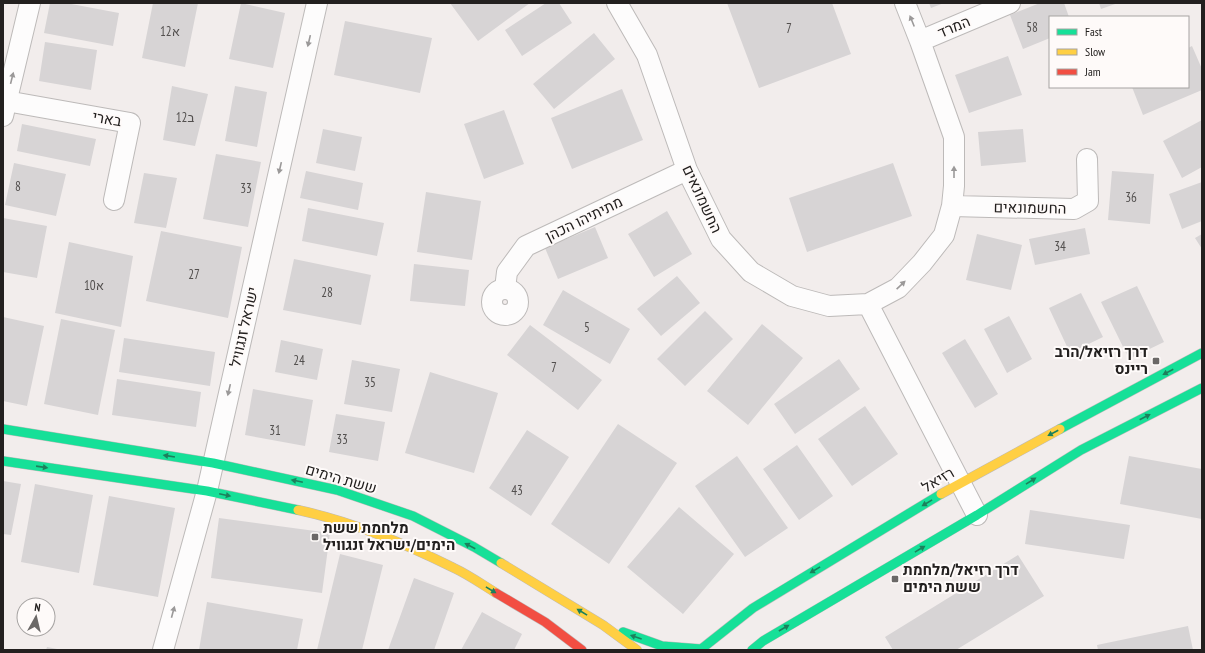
<svg xmlns="http://www.w3.org/2000/svg" width="1205" height="653" font-family="'PT Sans Narrow',Heebo,sans-serif">
<style>
.building{fill:#d7d4d5}
.lines{fill:none;stroke-linecap:round;stroke-linejoin:round}
.street-casing{stroke:#bdbab9;stroke-width:22}
.fast-casing{stroke:#bdbab9;stroke-width:10}
.slow-casing{stroke:#bdbab9;stroke-width:10}
.jam-casing{stroke:#bdbab9;stroke-width:10}
.street{stroke:#fdfcfc;stroke-width:20}
.fast{stroke:#16e098;stroke-width:9}
.slow{stroke:#ffcf43;stroke-width:9}
.jam{stroke:#f24e42;stroke-width:9}
.oneway{fill:#9b9999}
.oneway2{fill:#1c805c}
.poi-dot{fill:#6b6867;stroke:#fefaf9;stroke-width:1.5}
.labels{text-anchor:middle;stroke-width:4;stroke-linejoin:round;paint-order:stroke}
.number-label{font-size:13px;fill:#524f4e}
.street-label{font-size:15px;fill:#23201f;stroke:#fefaf9}
.poi-label{font-size:15px;font-weight:bold;fill:#23201f;stroke:#fefaf9;text-anchor:start}
</style>
<rect width="100%" height="100%" fill="#f2edec"/>
<path class="building" d="M50,3H66L119,13L113,46L44,33Z
M153,3H198L185,67L142,58Z
M241,3L285,13L273,68L229,59Z
M450,3H530L478,41Z
M546,3H559L572,23L522,56L505,30Z
M727,3H832L851,54L759,88Z
M929,3H944L931,8Z
M1040,3H1064L1069,17H1050V38L1023,49L1010,15Z
M1099,3H1118L1101,9Z
M345,21L432,38L420,93L334,75Z
M594,33L615,59L554,109L533,84Z
M45,42L97,50L91,90L39,81Z
M1192,46L1202,69V90L1143,115L1132,87H1188V48Z
M1008,56L1022,95L969,113L955,75Z
M172,86L208,94L195,146L163,140Z
M235,86L267,92L257,147L225,141Z
M622,89L643,140L572,169L551,118Z
M504,110L524,164L484,179L464,124Z
M1202,120V167L1182,178L1163,141Z
M22,124L96,139L90,166L17,151Z
M323,129L362,137L355,171L316,163Z
M1023,129L1026,162L981,166L978,132Z
M216,154L261,162L248,227L203,219Z
M14,163L66,174L56,216L5,205Z
M893,163L912,216L807,252L789,198Z
M306,171L363,183L358,210L300,198Z
M1112,171L1154,174L1150,224L1108,220Z
M144,173L177,178L166,228L134,223Z
M1202,182V221L1182,229L1169,194Z
M426,192L481,201L472,260L417,252Z
M308,208L384,223L377,256L302,241Z
M667,211L692,254L654,277L628,234Z
M3,218L47,226L37,278L3,272Z
M595,227L608,258L558,279L545,248Z
M1085,228L1090,254L1035,265L1029,239Z
M161,231L242,247L228,318L146,301Z
M977,234L1022,245L1011,290L966,280Z
M1202,234V249L1195,238Z
M69,242L133,256L121,327L55,313Z
M294,259L371,275L361,325L283,310Z
M414,264L469,270L465,306L410,301Z
M677,276L700,303L661,336L637,309Z
M1137,286L1164,342L1129,359L1101,302Z
M563,290L630,329L610,364L543,325Z
M1081,293L1103,337L1070,353L1049,308Z
M705,311L733,339L685,386L657,359Z
M1009,316L1032,359L1007,373L984,329Z
M3,317L44,326L27,406L3,401Z
M61,319L115,330L98,415L44,404Z
M762,324L803,358L748,425L707,391Z
M530,325L602,380L578,410L507,355Z
M124,338L215,352L210,386L119,372Z
M965,339L998,394L975,408L942,353Z
M281,340L323,349L317,380L275,372Z
M839,359L860,389L795,434L774,404Z
M352,360L400,369L392,412L344,404Z
M430,372L498,393L474,473L405,453Z
M117,379L201,392L196,427L112,415Z
M253,389L313,400L305,446L245,435Z
M865,406L898,454L852,486L818,439Z
M336,414L385,422L378,461L329,452Z
M618,424L677,463L609,564L551,524Z
M527,430L569,457L531,516L489,488Z
M797,445L833,496L799,520L763,469Z
M737,456L788,528L745,557L695,486Z
M1129,456L1202,469V519L1120,504Z
M3,481L21,484L11,535L3,534Z
M35,484L93,495L79,573L21,562Z
M109,496L175,508L158,597L93,585Z
M679,507L734,554L683,614L627,567Z
M1030,510L1130,525L1124,559L1025,544Z
M219,518L330,533L322,593L211,578Z
M340,554L383,565L362,650H317Z
M1018,555L1044,596L956,650H893L885,637Z
M414,578L454,593L434,650H388Z
M207,602L303,619L297,650H199Z
M482,612L522,634L514,650H461Z
M1188,626L1193,650H1098L1097,645Z
M47,647L57,649V650H46Z"/>
<g class="lines">
<g class="street-casing">
<path id="street" d="M617,3L647,55L687,170L721,239L751,272L792,296L829,306L868,304L898,288L922,263L944,235L952,206L954,186V137L920,41L905,3
M920,41L1010,3
M6,101L130,123L114,200
M3,116L30,3
M952,206L1074,209L1088,201L1087,159
M505,289L507,272L526,246L687,170
M492 302a13 13 0 1 1 26 0a13 13 0 1 1-26 0Z
M868,304L977,515
M163,650L207,491L317,3"/>
</g>
<g class="fast-casing">
<path id="fast" d="M3,429L213,463L337,490L413,516L474,547L501,563
M1060,429L1202,353
M3,461L207,491L298,510
M623,632L662,646L701,649
M700,650L753,608L941,494
M752,650L763,641L977,515L1081,450L1202,388"/>
</g>
<g class="slow-casing">
<path id="slow" d="M941,494L1060,429
M298,510C350,521 406,544 454,568C469,575 483,585 496,593
M501,563L603,625L637,650"/>
</g>
<g class="jam-casing">
<path id="jam" d="M496,593L545,622L582,650"/>
</g>
<use href="#street" class="street"/>
<use href="#fast" class="fast"/>
<use href="#slow" class="slow"/>
<use href="#jam" class="jam"/>
</g>
<defs><path id="oneway-solid" d="M-6-.8H1V-3.2L6.5 0L1 3.2V.8H-6Z"/></defs>
<g class="oneway">
<use href="#oneway-solid" transform="translate(912 21) rotate(-112)"/>
<use href="#oneway-solid" transform="translate(309 41) rotate(103)"/>
<use href="#oneway-solid" transform="translate(12 78) rotate(-76)"/>
<use href="#oneway-solid" transform="translate(280 168) rotate(103)"/>
<use href="#oneway-solid" transform="translate(954 172) rotate(-90)"/>
<use href="#oneway-solid" transform="translate(901 285) rotate(-43)"/>
<use href="#oneway-solid" transform="translate(229 390) rotate(103)"/>
<use href="#oneway-solid" transform="translate(173 612) rotate(-75)"/>
</g>
<g class="oneway2">
<use href="#oneway-solid" transform="translate(1168 372) rotate(152)"/>
<use href="#oneway-solid" transform="translate(1145 417) rotate(-27)"/>
<use href="#oneway-solid" transform="translate(1053 433) rotate(152)"/>
<use href="#oneway-solid" transform="translate(169 456) rotate(-171)"/>
<use href="#oneway-solid" transform="translate(42 467) rotate(8)"/>
<use href="#oneway-solid" transform="translate(297 481) rotate(-168)"/>
<use href="#oneway-solid" transform="translate(1031 481) rotate(-32)"/>
<use href="#oneway-solid" transform="translate(225 495) rotate(12)"/>
<use href="#oneway-solid" transform="translate(927 503) rotate(149)"/>
<use href="#oneway-solid" transform="translate(470 546) rotate(-152)"/>
<use href="#oneway-solid" transform="translate(920 549) rotate(-31)"/>
<use href="#oneway-solid" transform="translate(815 570) rotate(149)"/>
<use href="#oneway-solid" transform="translate(491 590) rotate(31)"/>
<use href="#oneway-solid" transform="translate(582 612) rotate(-149)"/>
<use href="#oneway-solid" transform="translate(784 628) rotate(-30)"/>
<use href="#oneway-solid" transform="translate(636 637) rotate(-161)"/>
</g>
<g class="poi-dot">
<rect x="1152" y="357" width="8" height="8" rx="2"/>
<rect x="311" y="533" width="8" height="8" rx="2"/>
<rect x="891" y="575" width="8" height="8" rx="2"/>
</g>
<g class="labels">
<g class="number-label">
<text x="1032" y="32">58</text>
<text x="789" y="33">7</text>
<text x="170" y="36">12א</text>
<text x="185" y="122">12ב</text>
<text x="18" y="191">8</text>
<text x="246" y="193">33</text>
<text x="1131" y="202">36</text>
<text x="1060" y="251">34</text>
<text x="194" y="279">27</text>
<text x="94" y="290">10א</text>
<text x="327" y="297">28</text>
<text x="587" y="332">5</text>
<text x="299" y="365">24</text>
<text x="554" y="372">7</text>
<text x="370" y="387">35</text>
<text x="275" y="435">31</text>
<text x="342" y="444">33</text>
<text x="517" y="495">43</text>
</g>
<g class="street-label">
<text transform="translate(954 27) rotate(-23)" y="5">המרד</text>
<text transform="translate(107 119) rotate(10)" y="5">בארי</text>
<text transform="translate(702 199) rotate(65)" y="5">החשמונאים</text>
<text transform="translate(1030 208) rotate(1)" y="5">החשמונאים</text>
<text transform="translate(584 219) rotate(-26)" y="5">מתיתיהו הכהן</text>
<text transform="translate(244 327) rotate(-77)" y="5">ישראל זנגוויל</text>
<text transform="translate(341 479) rotate(16)" y="5">ששת הימים</text>
<text transform="translate(938 480) rotate(-30)" y="5">רזיאל</text>
</g>
<g class="poi-label">
<text x="1148" y="357" text-anchor="end">דרך רזיאל/הרב<tspan x="1148" dy="17">ריינס</tspan></text>
<text x="323" y="533">מלחמת ששת<tspan x="323" dy="17">הימים/ישראל זנגוויל</tspan></text>
<text x="903" y="575">דרך רזיאל/מלחמת<tspan x="903" dy="17">ששת הימים</tspan></text>
</g>
</g>
<rect width="1205" height="653" fill="none" stroke="#23201f" stroke-width="8"/>
<rect x="1049" y="16" width="140" height="72" fill="#fefaf9" stroke="#a6a3a2"/>
<rect x="1057" y="29" width="20" height="6" fill="#16e098" stroke="#a6a3a2"/>
<text x="1085" y="36" font-size="12" fill="#23201f">Fast</text>
<rect x="1057" y="49" width="20" height="6" fill="#ffcf43" stroke="#a6a3a2"/>
<text x="1085" y="56" font-size="12" fill="#23201f">Slow</text>
<rect x="1057" y="69" width="20" height="6" fill="#f24e42" stroke="#a6a3a2"/>
<text x="1085" y="76" font-size="12" fill="#23201f">Jam</text>
<g transform="translate(36 617) rotate(8)"><circle r="19" fill="#fefaf9" stroke="#a6a3a2"/>
<path d="M0-3L7 15L0 10L-7 15Z" fill="#6b6867"/>
<text y="-6" font-size="11" font-weight="bold" text-anchor="middle" fill="#23201f">N</text>
</g>
</svg>
